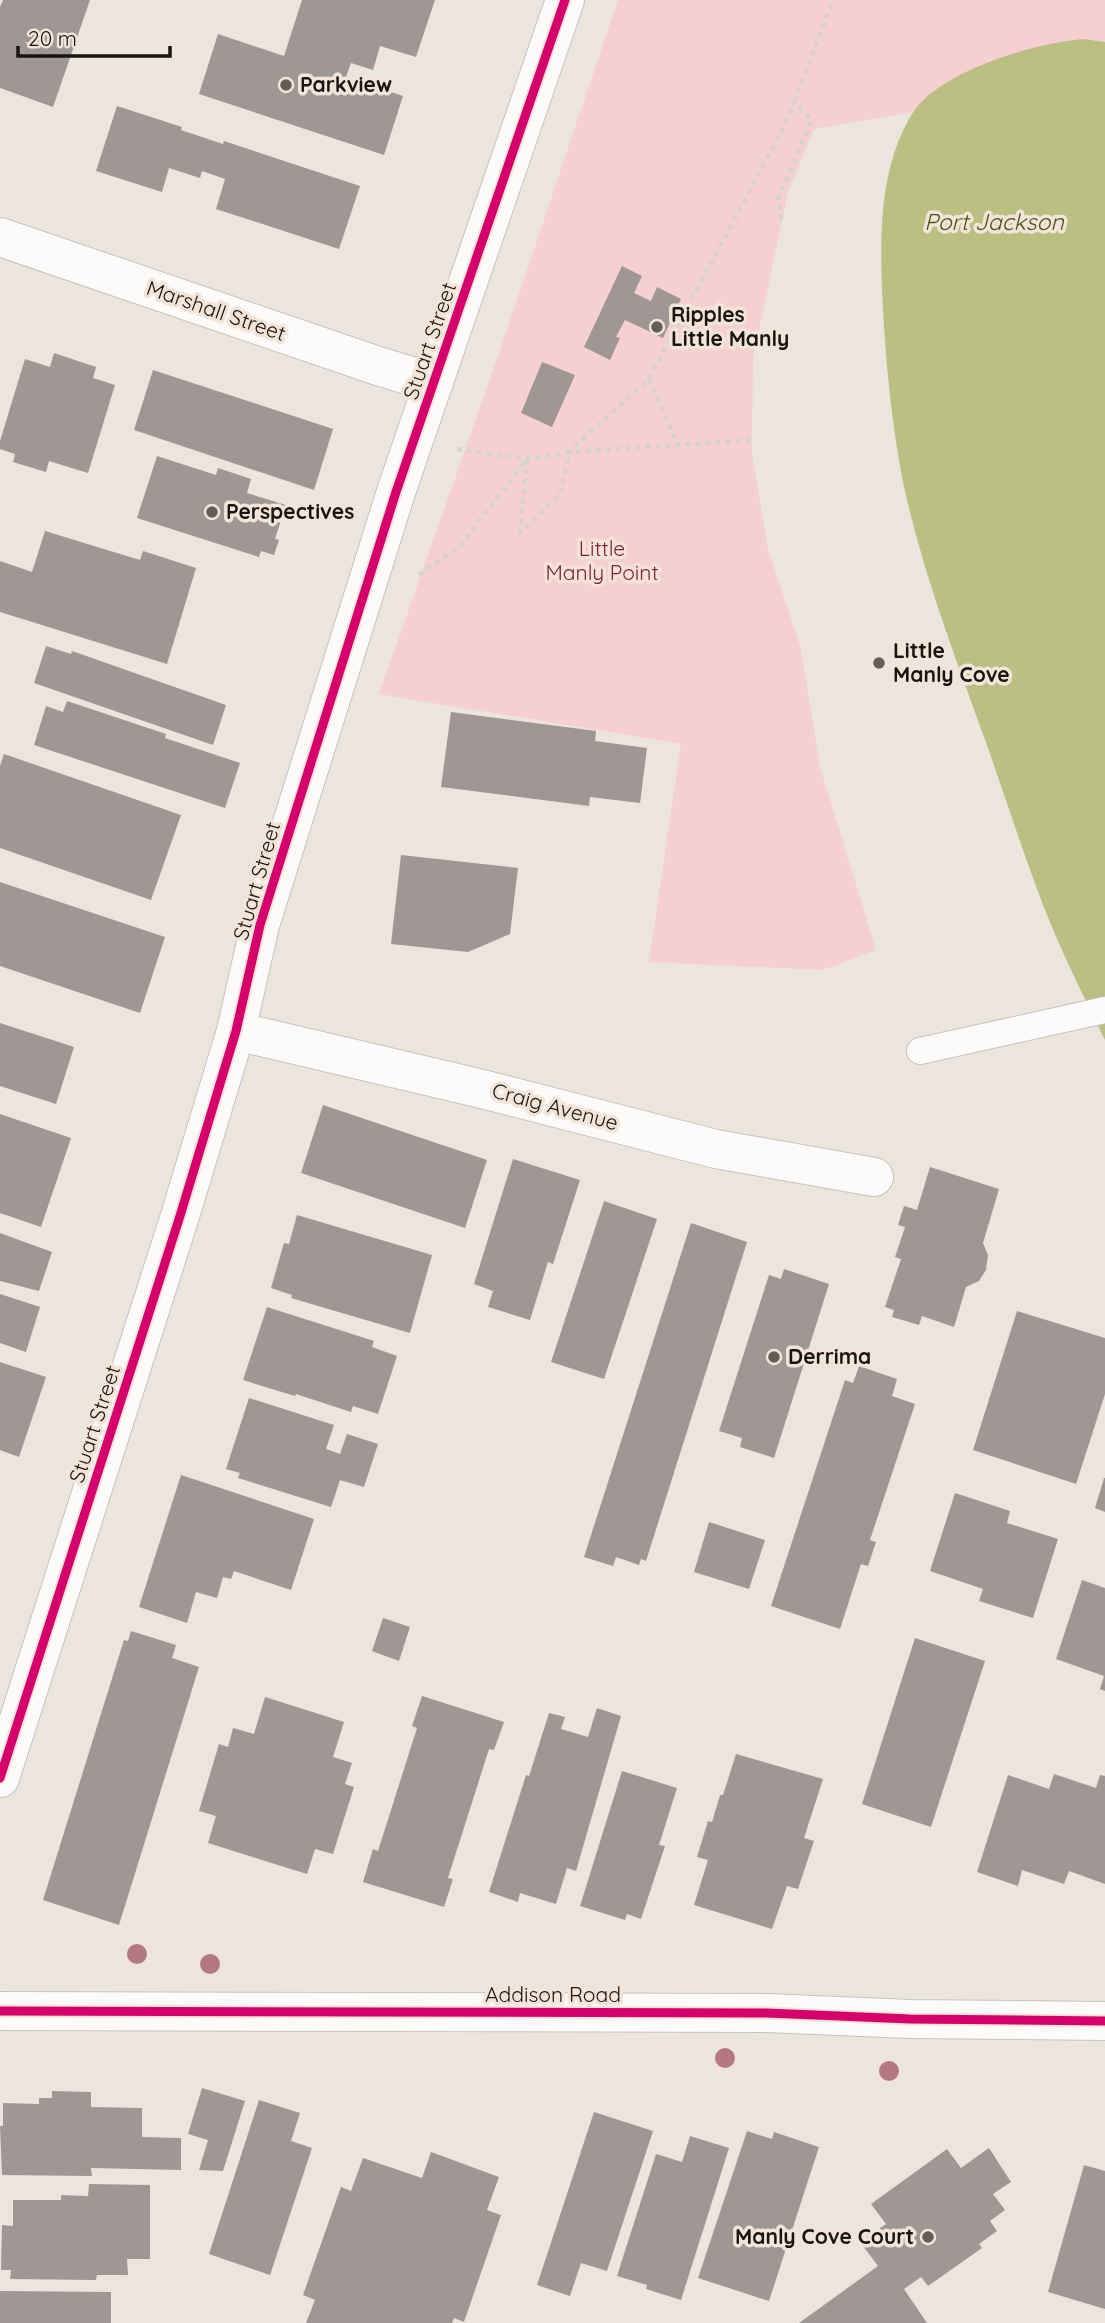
<svg xmlns="http://www.w3.org/2000/svg" width="1105" height="2323" font-family="Quicksand,sans-serif">
<style>
.green{fill:#f6d0d1}
.water{fill:#babf82}
.building{fill:#9e9793}
.lines{fill:none;stroke-linecap:round;stroke-linejoin:round}
.lane-casing{stroke:#c8c2bd;stroke-width:28}
.street-casing{stroke:#c8c2bd;stroke-width:40}
.path{stroke:#d5d3d1;stroke-width:4.5;stroke-dasharray:5 5;stroke-linecap:butt}
.lane{stroke:#fcfbfa;stroke-width:26}
.street{stroke:#fcfbfa;stroke-width:38}
.cycleway-casing{stroke:#f2e4d8;stroke-width:13}
.cycleway{stroke:#d6006c;stroke-width:9}
.tree{fill:#b37882}
.poi-dot{fill:#645e59;stroke:#f2e4d8;stroke-width:2.5}
.labels{text-anchor:middle;stroke-width:7;stroke-linejoin:round;paint-order:stroke}
.poi-label{font-size:21px;font-weight:bold;fill:#1a1511;stroke:#f2e4d8;text-anchor:start}
.street-label{font-size:21px;fill:#1a1511;stroke:#f2e4d8}
.park-label{font-size:21px;fill:#851e37;stroke:#f2e4d8}
.water-label{font-size:23px;font-style:italic;fill:#505618;stroke:#f2e4d8}
</style>
<rect width="100%" height="100%" fill="#ece5de"/>
<path class="green" d="M618,0H1105V42L974,70L913,112L814,129L788,192L753,359L752,454L768,549L801,649L820,767L876,950L823,970L649,962L681,744L379,694L497,359Z"/>
<path class="water" d="M1083,39L1105,42V1040C1080,989 1055,939 1036,886C1019,840 1004,794 988,748C957,662 924,577 904,487C891,422 885,356 882,290C880,232 880,166 912,114C938,71 1035,43 1083,39Z"/>
<path class="building" d="M3,0H90L53,107L0,88V7Z
M302,0H435L416,57L380,46L373,70L351,63L346,77L403,96L384,155L199,94L218,34L284,56Z
M117,106L182,127L181,130L223,144L224,141L360,186L339,249L216,209L225,179L202,171L200,178L169,168L162,192L96,171Z
M622,266L642,276L634,293L651,301L657,287L681,299L663,338L625,320L616,337L620,338L610,360L584,347Z
M54,353L96,367L93,378L115,385L88,473L49,461L46,472L13,462L15,454L0,449V441L25,359L50,367Z
M542,362L575,375L552,427L521,413Z
M153,370L333,429L314,490L134,430Z
M157,456L216,475L218,468L251,479L247,493L286,505L275,539L279,540L274,555L261,551L259,557L137,518Z
M45,531L140,560L143,551L196,568L167,664L0,612V561L32,572Z
M46,646L71,654L72,651L226,705L213,745L34,683Z
M67,701L166,734L165,738L240,763L225,808L34,745L46,706L63,712Z
M451,712L596,731L595,741L647,748L640,803L590,797L589,806L441,787Z
M4,754L181,815L151,900L0,848V766Z
M401,855L518,868L510,934L468,952L391,944Z
M0,882L165,937L140,1013L0,966Z
M0,1023L74,1047L56,1104L0,1086Z
M323,1105L487,1160L465,1228L301,1173Z
M0,1114L71,1138L41,1227L0,1213Z
M513,1159L580,1180L553,1264L548,1262L530,1320L488,1307L493,1291L474,1284Z
M930,1167L999,1189L983,1243L988,1255L986,1270L979,1281L966,1287L954,1327L922,1316L919,1325L892,1317L894,1310L885,1307L901,1259L895,1257L905,1227L898,1225L904,1206L917,1210Z
M604,1201L657,1219L604,1379L551,1362Z
M297,1215L432,1255L410,1333L291,1298L292,1295L271,1288L284,1243L289,1244Z
M691,1223L747,1242L646,1561L641,1559L639,1565L616,1557L613,1566L584,1557Z
M0,1233L52,1252L39,1291L0,1281Z
M784,1269L829,1284L774,1458L740,1447L742,1438L719,1431L769,1275L781,1279Z
M0,1294L40,1307L26,1352L0,1343Z
M267,1307L374,1341L372,1347L397,1356L378,1414L353,1406L351,1412L296,1394L295,1396L243,1380Z
M1017,1311L1105,1338V1394L1076,1484L973,1450Z
M0,1362L46,1377L19,1457L0,1450Z
M859,1366L897,1379L892,1396L915,1404L870,1540L876,1542L868,1566L861,1564L840,1629L771,1606L845,1380L853,1383Z
M249,1398L334,1425L326,1449L340,1454L347,1434L378,1444L364,1487L340,1480L331,1507L238,1478L240,1473L226,1469Z
M181,1475L314,1519L291,1590L234,1571L231,1579L223,1577L217,1598L196,1592L187,1623L139,1607Z
M1104,1478H1105V1512L1095,1508Z
M955,1493L1010,1511L1007,1523L1058,1539L1033,1618L979,1601L983,1589L930,1571Z
M709,1522L765,1540L749,1589L694,1572Z
M1082,1580L1105,1588V1691L1100,1689L1104,1676L1056,1659Z
M383,1618L410,1627L399,1661L372,1651Z
M131,1631L176,1645L172,1658L199,1667L119,1925L43,1900L124,1640L128,1641Z
M915,1638L985,1661L931,1827L862,1804Z
M422,1696L504,1722L494,1750L489,1749L448,1878L453,1879L444,1907L363,1882L373,1849L378,1851L417,1728L412,1726Z
M265,1697L344,1722L333,1757L352,1763L345,1784L354,1787L333,1854L315,1849L307,1874L208,1843L216,1816L199,1811L219,1744L228,1747L233,1728L254,1734Z
M597,1708L621,1716L576,1871L567,1868L556,1904L520,1893L518,1902L489,1892L526,1775L529,1776L549,1713L565,1717L561,1729L588,1737Z
M736,1754L823,1779L804,1838L814,1841L798,1889L787,1886L772,1929L694,1905L708,1860L697,1857L708,1821L712,1822L720,1795H723Z
M622,1771L677,1788L659,1845L665,1846L641,1919L627,1914L625,1920L580,1906Z
M1054,1774L1096,1788L1100,1775L1105,1776V1884L1069,1871L1064,1884L1022,1870L1018,1886L977,1872L1008,1775L1049,1789Z
M202,2088L245,2101L223,2171L199,2170L208,2140L188,2134Z
M52,2091L91,2092V2107L142,2108V2137L181,2138V2170L91,2168L92,2176L2,2175L0,2126H3V2103L39,2104V2098H52Z
M259,2100L300,2113L291,2141L312,2148L270,2275L209,2254Z
M594,2112L653,2131L607,2271L581,2263L570,2296L537,2285Z
M747,2131L772,2139L774,2132L819,2147L769,2301L698,2278Z
M690,2136L729,2148L681,2300L646,2289L647,2285L617,2276L656,2154L682,2162Z
M989,2148L1011,2182L993,2194L1005,2210L990,2221L997,2231L979,2244L982,2248L928,2286L921,2277L904,2289L927,2323H799L878,2266L860,2242L886,2224L871,2204L947,2149L961,2168Z
M431,2152L499,2177L487,2210L501,2215L464,2322L454,2318L452,2323H306L315,2300L303,2295L341,2187L351,2191L363,2158L422,2178Z
M1084,2165L1105,2171V2309L1048,2292Z
M89,2184L150,2185V2259H127L128,2275H97L96,2280L10,2279L11,2270H1L2,2225L13,2226V2200H61V2195L88,2196Z
M0,2291L111,2292V2323H0Z"/>
<g class="lines">
<g class="lane-casing">
<path id="lane" d="M920,1051L1105,1010"/>
</g>
<g class="street-casing">
<path id="street" d="M0,237L378,366L434,383
M236,1031L478,1088L716,1149L874,1177
M0,1778L180,1216L236,1031L260,925L396,492L565,0
M0,2011L767,2013L910,2019L1105,2021"/>
</g>
<path class="path" d="M794,102L833,0
M649,379L678,445
M457,449L527,459L569,452L752,440
M419,575L460,546L527,459L520,532L560,495L569,452L649,379L779,136L794,102L812,120L778,199L782,223"/>
<use href="#lane" class="lane"/>
<use href="#street" class="street"/>
<g class="cycleway-casing">
<path id="cycleway" d="M0,1778L180,1216L236,1031L260,925L396,492L565,0
M0,2011L767,2013L910,2019L1105,2021"/>
</g>
<use href="#cycleway" class="cycleway"/>
</g>
<g class="tree">
<circle cx="137" cy="1954" r="10"/>
<circle cx="210" cy="1964" r="10"/>
<circle cx="725" cy="2058" r="10"/>
<circle cx="889" cy="2071" r="10"/>
</g>
<g class="poi-dot">
<circle cx="286" cy="85" r="7"/>
<circle cx="657" cy="327" r="7"/>
<circle cx="212" cy="512" r="7"/>
<circle cx="879" cy="663" r="7"/>
<circle cx="774" cy="1357" r="7"/>
<circle cx="928" cy="2237" r="7"/>
</g>
<g class="labels">
<g class="poi-label">
<text x="300" y="92">Parkview</text>
<text x="671" y="322">Ripples<tspan x="671" dy="24">Little Manly</tspan></text>
<text x="226" y="519">Perspectives</text>
<text x="893" y="658">Little<tspan x="893" dy="24">Manly Cove</tspan></text>
<text x="788" y="1364">Derrima</text>
<text x="914" y="2244" text-anchor="end">Manly Cove Court</text>
</g>
<g class="street-label">
<text transform="translate(216 311) rotate(19)" y="7">Marshall Street</text>
<text transform="translate(430 341) rotate(-71)" y="7">Stuart Street</text>
<text transform="translate(257 881) rotate(-74)" y="7">Stuart Street</text>
<text transform="translate(555 1107) rotate(15)" y="7">Craig Avenue</text>
<text transform="translate(95 1424) rotate(-72)" y="7">Stuart Street</text>
<text x="553" y="2002">Addison Road</text>
</g>
<g class="park-label">
<text x="602" y="556">Little<tspan x="602" dy="24">Manly Point</tspan></text>
</g>
<g class="water-label">
<text x="994" y="230">Port Jackson</text>
</g>
</g>
<path d="M18 46v10h152v-10" fill="none" stroke="#1a1511" stroke-width="3.5"/>
<text x="28" y="46" font-size="21" fill="#1a1511" stroke="#f2e4d8" stroke-width="5" paint-order="stroke">20 m</text>
</svg>
